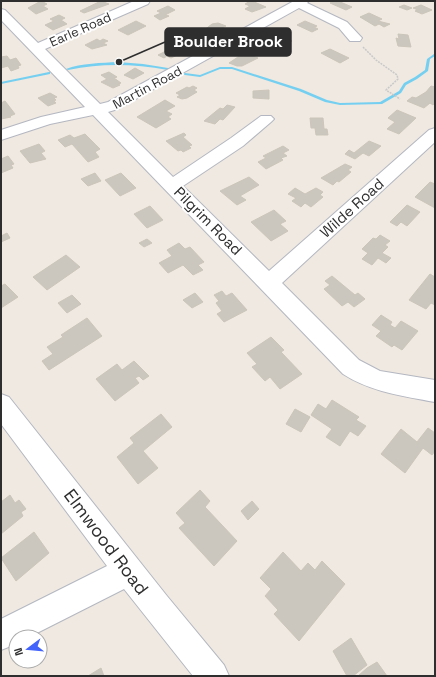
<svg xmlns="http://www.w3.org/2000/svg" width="436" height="677" font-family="'Space Grotesk',sans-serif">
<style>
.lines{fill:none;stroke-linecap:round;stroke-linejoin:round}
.stream{fill:#75cff0;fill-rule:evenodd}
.building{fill:#cbc7bf;stroke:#cbc5ba}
.minor-casing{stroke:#b4b7c1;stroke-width:2}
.path{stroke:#c9c9c9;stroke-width:1.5;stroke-dasharray:2 1;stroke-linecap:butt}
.minor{fill:#fff;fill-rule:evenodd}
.labels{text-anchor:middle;stroke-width:4;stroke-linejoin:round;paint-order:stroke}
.far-street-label{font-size:13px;fill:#2e2e2e;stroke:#fff}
.street-label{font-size:15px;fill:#2e2e2e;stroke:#fff}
.near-street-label{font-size:18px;fill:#2e2e2e;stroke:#fff}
.leader{fill:none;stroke:#2e2e2e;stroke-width:1.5}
.callout-dot{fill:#2e2e2e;stroke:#fff;stroke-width:1.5}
.callout{fill:#2e2e2e;stroke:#2e2e2e;stroke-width:1.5}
.callout-label{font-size:16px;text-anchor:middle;font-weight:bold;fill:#fff}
</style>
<rect width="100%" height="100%" fill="#efe9e1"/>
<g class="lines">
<path class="stream" d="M434,54H435V56L430,59L428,71L417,79L406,85L401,93L382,104L340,105L325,102L299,91L232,69H220L200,77L185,75L183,74L185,73L200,75L220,67H232L301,89L327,100L340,103L380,102L399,91L404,83L415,77L425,70L427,59Z
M118,62L143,64L168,68L170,69L168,70C133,64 103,63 68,70L66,69C81,63 102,63 118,62Z
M49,72H50V74L1,84V82Z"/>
</g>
<path class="building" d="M41,1L47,4L43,6L48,9L36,14L28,8Z
M101,1L109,4L84,13L80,11Z
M250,1H252L266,7L252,12L245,9L250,6L245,4Z
M334,1H338L352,7L346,10L330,3Z
M404,5L412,8L407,10L399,7Z
M421,5L432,10L422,14L415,11L418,10L413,8Z
M168,6L175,10L165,15L169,16L160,20L154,16L161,13L157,11Z
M369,13L382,19L378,21L390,24L384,27L379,24L375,26L360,17Z
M59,15L65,18L61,20L67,24L53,30L45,25L54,21L50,19Z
M136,21L146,26L128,35L118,30Z
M305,21L317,26L314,27L318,29L312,32L297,25Z
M218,23L226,26L222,28L224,29L216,34L203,31L212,24Z
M276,34L292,41L283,47L277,44L269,48L263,46L267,43L264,42Z
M398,34L408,35L411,47L398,46L396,38L399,39Z
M97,39L100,41L103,39L108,41L103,43L107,45L92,49L85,45Z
M172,48L182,53L171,58L167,56L164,58L158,55Z
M330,49L349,58L340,63L321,53Z
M244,53L258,58L242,66H237L229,63Z
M7,56L10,60L16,58L21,65L18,66L19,68L11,71L8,66L1,68V57Z
M135,68L144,73L133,79L124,75Z
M109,72L117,77L114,78L121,83L118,84L120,85L113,88L101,82L107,79L101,75Z
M193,86L197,88L194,90L197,92L187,98L182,99L177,97L180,95L176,93L187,87L189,88Z
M431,86L435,87V103L433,105L430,103L424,108L407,101L412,97L416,98L426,92Z
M269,90V99L253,98V91Z
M50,93L57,97L54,98L56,100L54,101L56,103L48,106L38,98Z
M165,100L175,106L166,111L172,114L168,117L171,119L156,128L137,117Z
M5,101L15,114L10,116L11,117L1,119V103Z
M227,105L235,107L223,120L220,119L215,124L204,121L220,108L223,109Z
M397,110L416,118L399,134L387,129L395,122L388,118Z
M310,118H323L324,129H327L328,135H316L315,128H311Z
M184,133L186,135L183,137L192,145L189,146L191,148L183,152L181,150L178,151L166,141Z
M85,134L100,149L95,152L99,157L88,162L72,144L65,147L58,140L70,135L74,138Z
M369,141L381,146L369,156L363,153L355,159L345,154L349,150L354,153Z
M39,144L45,151L41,153L46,159L30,163L20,151Z
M283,146L289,150L283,153L287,156L281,158L283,160L266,169L258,162L266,158L263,156Z
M8,156L14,164L11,165L13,168L1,173V159Z
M345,164L352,167L348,170L351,172L339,182L337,181L333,185L321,178Z
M95,173L101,181L88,186L81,179Z
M121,173L136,188L120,196L105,180Z
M249,177L259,185L240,196L246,200L237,205L220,191Z
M430,182L435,184V208L415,197Z
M295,188L305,194L316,188L323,192L320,195L323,197L311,207L305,203L301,207L292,201L296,198L288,194Z
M407,205L420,212L407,226L401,222L397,226L390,222Z
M150,206L163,220L147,228L134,214Z
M274,210L286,221L280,224L288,231L271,241L251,222Z
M7,233L10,238L1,242V236Z
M380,235L390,241L385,245L388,247L382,253L391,258L386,263L378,258L372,265L362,259L368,253L362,249L373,238L376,239Z
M147,239L152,243L144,247L139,243Z
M179,243L185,249L190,247L204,262L198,265L203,270L193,275L183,265L168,273L159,263L172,256L167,250Z
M66,255L80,267L47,290L33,277Z
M430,274L435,277V305L431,303L426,309L409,300Z
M332,276L355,295L358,293L365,299L354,307L348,302L342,306L324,289L330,285L325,281Z
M5,284L18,297L1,308V286Z
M222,291L226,296L232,293L247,310L224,322L217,314L222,311L216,303L219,301L214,295Z
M195,293L203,302L192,308L183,300Z
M72,295L81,304L67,313L58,303Z
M381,315L392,322L390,325L395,328L401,321L418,331L402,350L394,345L392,347L376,336L381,331L372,325Z
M87,318L102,336L49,370L42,361L53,354L47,347L63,337L61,335Z
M271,337L284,350L281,352L302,374L280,389L270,377L265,381L252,367L257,364L247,353Z
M134,361L149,376L143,380L139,376L135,378L139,383L115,401L96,379L117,364L122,370Z
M332,400L359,417L356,420L366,426L358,436L350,431L340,446L326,437L332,429L311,415L318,404L326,409Z
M295,409L310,417L301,432L286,424Z
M161,414L172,427L143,451L158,468L138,484L117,457L134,443L130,438Z
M428,428L435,433V451L432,455L423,448L405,473L381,454L401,429L417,442Z
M200,490L210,501L205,507L237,541L214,566L179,528L185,523L176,513Z
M10,495L15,503L19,500L26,509L21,512L23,516L1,534V502Z
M252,501L259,509L248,520L241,511Z
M34,532L49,553L16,581L1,558Z
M283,552L301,571L308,563L315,570L322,561L345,584L299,641L274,614L278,610L265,596L271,589L260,578Z
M351,638L367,665L353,676H347L333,651Z
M377,662L387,676H358L367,668Z
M101,668L104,676H88Z"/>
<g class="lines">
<g class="minor-casing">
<path id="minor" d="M134,1H150L148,4L45,49L100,104L108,102L294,1H309L307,3L347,22L362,38L360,41H350L339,28L299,8L118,109L108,112L173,177L231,138L261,116H271L274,119L271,122L243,146L183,186L269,271L429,130L435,128V142L282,283L359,360L380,371L435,380V402C403,396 371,392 343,374L93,115L50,124L1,140V130L41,117L85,107L1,20V9L5,10L38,43Z
M1,394L9,397L167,596L224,665L229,676H193L124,589L29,637H16V644L1,650V619L107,566L1,424Z"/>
</g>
<path class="path" d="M363,47L376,60L397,75L398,79L386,90L400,99"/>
<use href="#minor" class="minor"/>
</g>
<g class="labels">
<g class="far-street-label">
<text transform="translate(80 29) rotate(-24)" y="5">Earle Road</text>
<text transform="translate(147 87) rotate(-28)" y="5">Martin Road</text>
</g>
<g class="street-label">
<text transform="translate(352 208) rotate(-42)" y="5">Wilde Road</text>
<text transform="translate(208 221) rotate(45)" y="5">Pilgrim Road</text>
</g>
<g class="near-street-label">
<text transform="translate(106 542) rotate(53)" y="6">Elmwood Road</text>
</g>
</g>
<path class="leader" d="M119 62L165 42"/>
<circle class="callout-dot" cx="119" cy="62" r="4"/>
<rect class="callout" x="165" y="28" width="126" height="28" rx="4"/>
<g class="callout-label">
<text x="228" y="47">Boulder Brook</text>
</g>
<rect width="436" height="677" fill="none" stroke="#2e2e2e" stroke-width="4"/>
<g transform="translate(28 649) rotate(254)"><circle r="19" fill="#ffffff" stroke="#ababab"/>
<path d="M0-3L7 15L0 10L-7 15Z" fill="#4264fb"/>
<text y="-6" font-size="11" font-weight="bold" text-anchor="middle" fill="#2e2e2e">N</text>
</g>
</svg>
